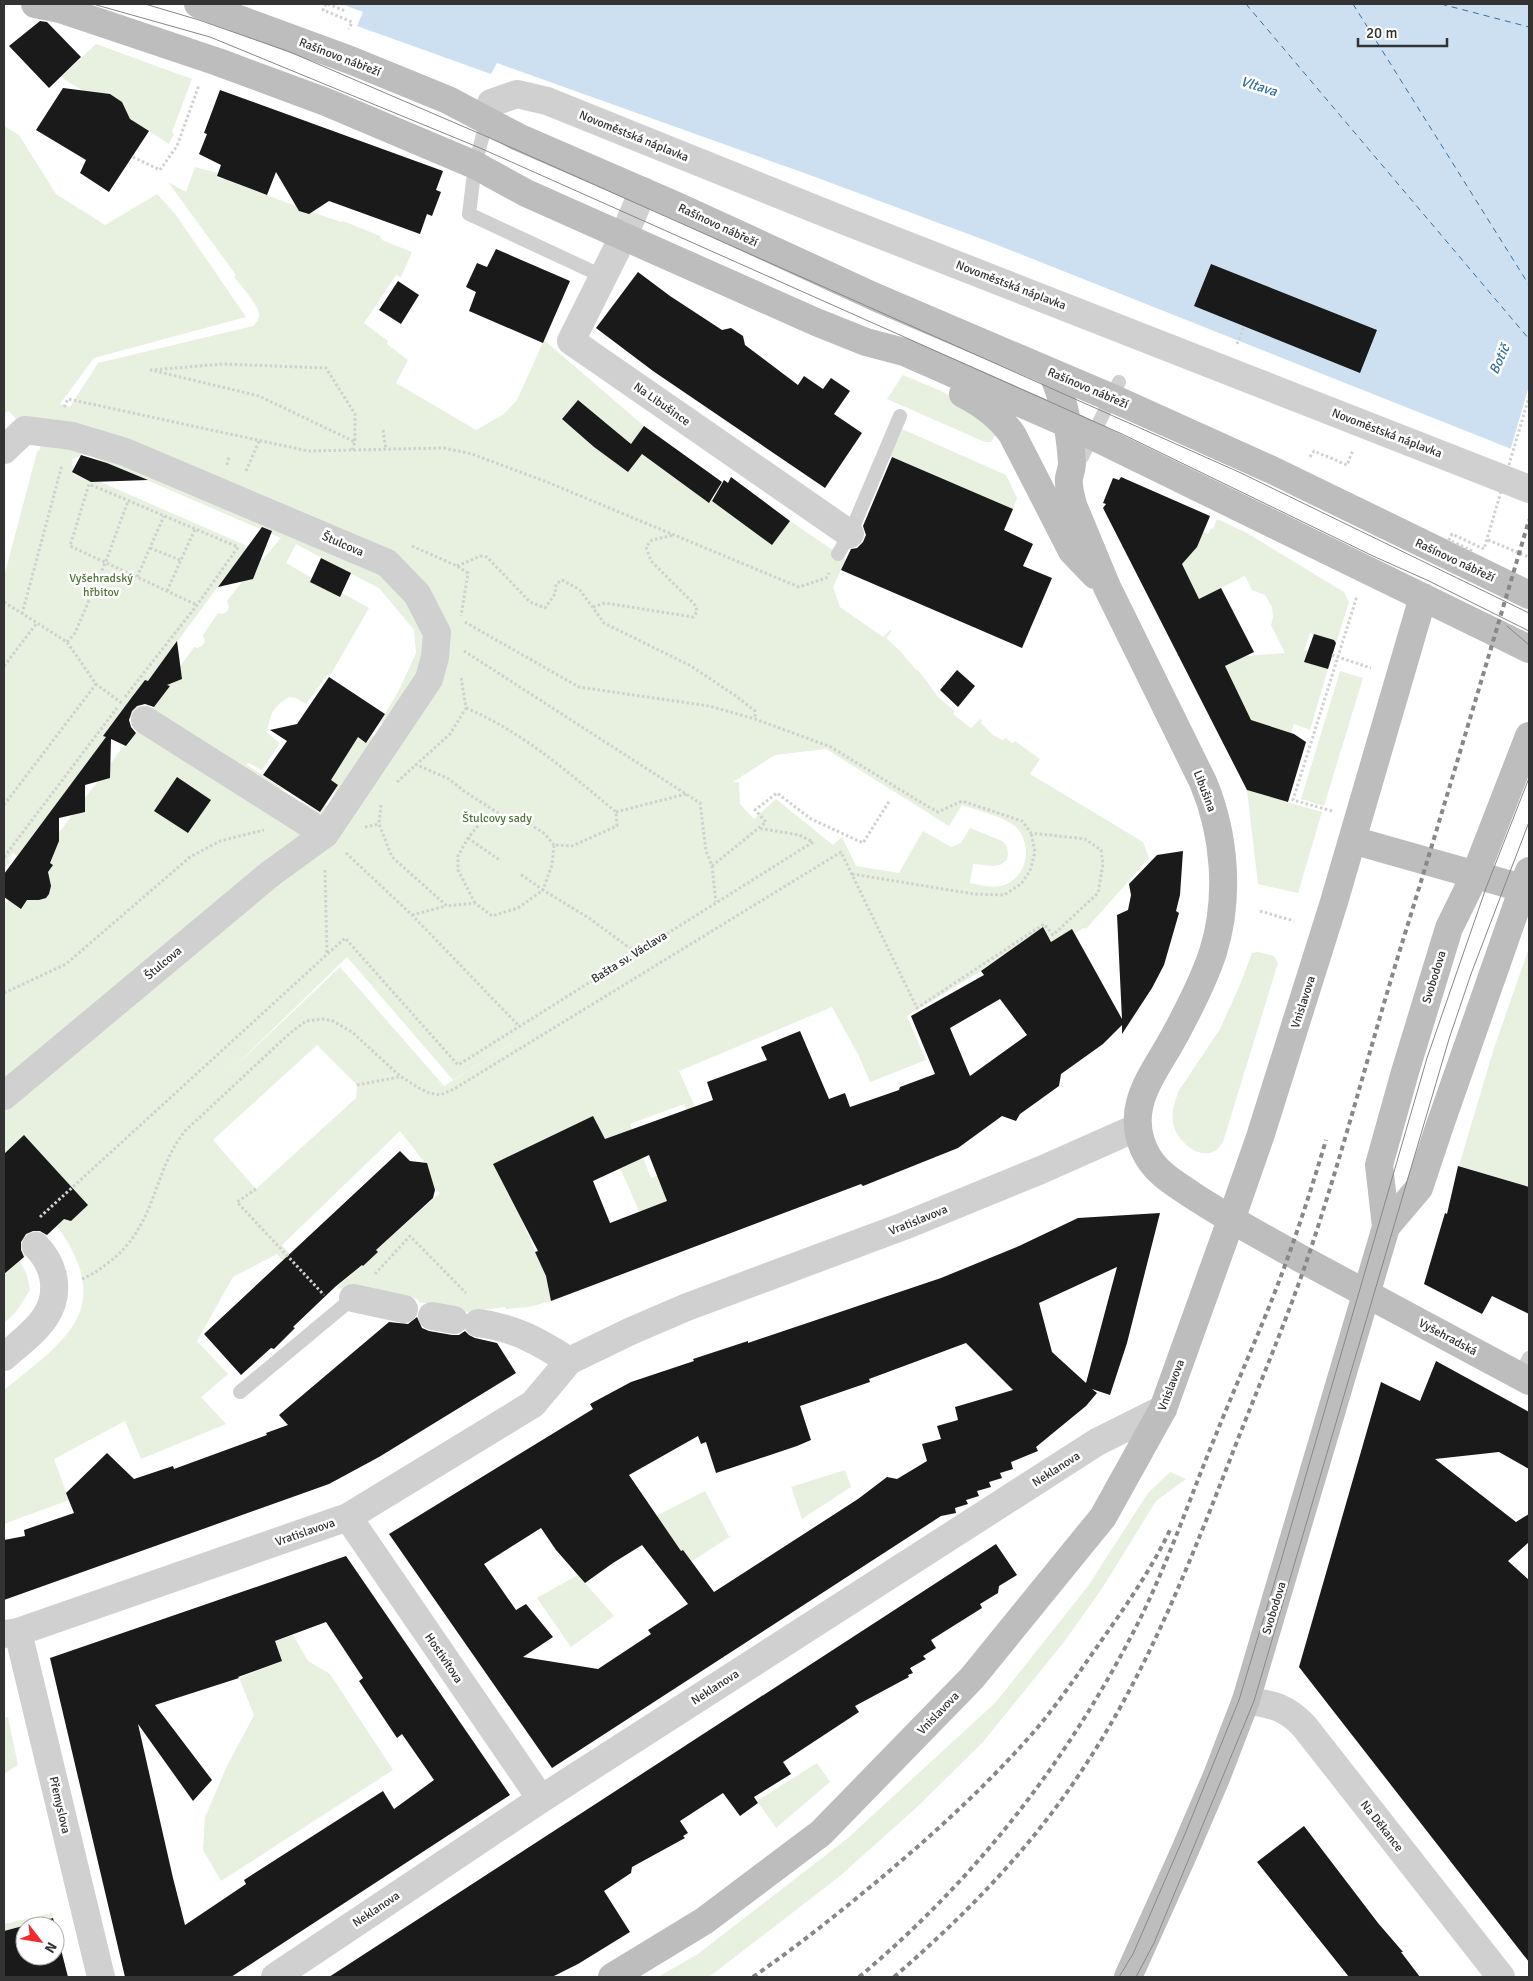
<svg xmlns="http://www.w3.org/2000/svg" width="1533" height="1981" font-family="Signika,sans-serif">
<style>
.green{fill:#e8f0e0;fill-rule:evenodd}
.water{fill:#cce0f1}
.pier{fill:#fff}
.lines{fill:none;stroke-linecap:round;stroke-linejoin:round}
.ferry{stroke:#37709e;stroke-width:1;stroke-dasharray:6 5;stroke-linecap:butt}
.building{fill:#1a1a1a;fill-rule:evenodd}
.path{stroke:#d0d0d0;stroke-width:3;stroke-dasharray:2.5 2.5;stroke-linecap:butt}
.lane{stroke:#d0d0d0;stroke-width:14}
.street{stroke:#d0d0d0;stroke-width:28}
.secondary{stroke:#bdbdbd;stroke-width:28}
.tram{stroke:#888;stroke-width:1}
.rail{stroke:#888;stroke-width:4;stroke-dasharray:5 4;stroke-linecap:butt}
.path-bridge{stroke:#d0d0d0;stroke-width:3;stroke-dasharray:2.5 2.5;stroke-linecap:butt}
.labels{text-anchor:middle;stroke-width:5;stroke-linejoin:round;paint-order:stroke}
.street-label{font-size:12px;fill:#333;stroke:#fff}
.park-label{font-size:12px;fill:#52743b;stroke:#fff}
.water-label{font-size:14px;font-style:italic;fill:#37709e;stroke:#fff}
</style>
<rect width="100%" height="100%" fill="#fff"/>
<path class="green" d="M96,44L192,79L172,132L174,134L169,144C133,120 96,100 61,77Z
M4,126L19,135L56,194L105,225L157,194L176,215L246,317L94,358L60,404L70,407L98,363L253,326C256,323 259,320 259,315C260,307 240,284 234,277L236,275L168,182L186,192L195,167L218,173L217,178L223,180L225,177L229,178V181L296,206L300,212H312L341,222L343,221L380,236L382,240L412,252L401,277L396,275L364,323L388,341L387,344L408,360L396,383L476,430L504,414L517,400L544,340L644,426L631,444L578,400L562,419L594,447L628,472L642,454L709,503L711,500L772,545L790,521L846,559L833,587L840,607L883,637L890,630L892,631L886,638L901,652L917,671L918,670L939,698L955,711L953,714L971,728L980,719L982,720L981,723L993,735L1002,740L1006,738L1012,743L1015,741L1040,759L1030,774L1143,842L1149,858L1086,929L1084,928L1075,933L1072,929L1051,942L1043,928L981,971L907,1016L926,1060L870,1082L859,1056L832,1007L679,1071L696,1109L688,1113L684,1104L630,1124L651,1178L662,1174L672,1199L640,1213L620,1168L593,1117L493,1164L520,1216L546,1276L551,1301L529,1307L506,1309L505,1307L468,1312L419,1302L417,1299L336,1288L362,1265L363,1266L378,1252L376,1250L440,1193L424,1179L430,1172L428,1167L400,1131L282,1245L327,1296L316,1295L277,1254L233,1277L197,1341L228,1374L201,1397L226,1424L141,1459L125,1421L54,1459L69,1500L4,1524V1390C67,1339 116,1309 57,1226L20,1261L27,1275L30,1290L16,1312L4,1323V907L9,900L21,909L29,898L39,900L49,894L51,886L45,876L53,865L41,856L59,841L57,835L74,813L84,810L85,803L83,800L100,779L109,777L110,770L109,766L124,745L127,746L141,725L124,714H120L107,730L108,735L17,856L13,853L8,858L11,861L4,869V573H5L37,452L41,448L9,411L4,413ZM82,452L281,538L263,559L261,558C257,567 256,581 244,579L227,601L229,607C228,613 223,615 218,613L203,635L205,641L203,645L197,648L194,647L179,668L181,674C180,680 176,683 170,681L149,715L134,703L132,697L145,680L148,681L246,549L245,545L96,480L91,482L76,475L73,474C75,468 71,465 72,459L80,456ZM296,544L380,589L414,630L416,653L398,692L380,722L383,724L374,737L372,735L367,743L358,737L331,780L338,785L334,792L335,794L327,806L324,805L319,812L301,801L300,803L281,790L282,788L247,765L248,763L262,770L280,743L267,733C270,714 272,708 289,697L296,698L306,704L327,675L331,674L369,608L342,593L339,597L311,582L312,578L286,563ZM826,749L949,826L962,805C976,810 1005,817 1016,827C1034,846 1027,879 1001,886C991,888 980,885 970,883L973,864L994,866L1000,865L1007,860C1009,853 1008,846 1002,841L970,828L961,843L951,847L923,831L899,873L856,866L842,837L833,845L776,799L754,819L740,804L739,782H733L775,755ZM210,800L188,833L155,811ZM347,957L453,1080L547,1022L444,1086L340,967L225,1076ZM317,1045L357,1085L356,1098L256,1189L213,1140Z
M903,375L941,391L965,403L997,432L991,442H985L887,399Z
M902,429L1006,475L1017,498L1013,509L890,456Z
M1217,519L1245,532L1344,592L1349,602L1336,643L1334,640L1310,633L1304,651H1308L1305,662L1328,669L1310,730L1294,724L1291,734L1269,726L1254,728L1243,703L1223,668L1245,656L1285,653L1271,625L1273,617L1272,607L1265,595L1252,590L1245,576L1199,599L1181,563L1194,551L1200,531L1208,534L1211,528L1213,529Z
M1340,671L1363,678L1324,806L1301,799Z
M1247,790L1322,812L1298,893L1258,884Z
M1529,948V1187L1459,1166L1493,1051Z
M1258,952L1274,956L1278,963L1223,1142C1208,1168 1177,1144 1173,1123C1171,1112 1175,1102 1178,1092L1220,1029L1239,987L1252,953Z
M845,1470L851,1487L802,1519L791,1487Z
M1170,1472L1186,1479L1156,1501L1103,1587L1064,1642L983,1742L916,1808L840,1876L709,1977H658L698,1954L849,1837L996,1702L1088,1586L1148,1493Z
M705,1491L729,1536H731L689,1563L656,1516Z
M578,1575L614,1616L571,1647L537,1598Z
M293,1635L308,1661L330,1674L393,1770L221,1881L203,1850L205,1815H206L226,1768L254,1715L239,1678L282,1661L275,1641Z
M8,1717L18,1765L4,1774V1718Z
M817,1763L830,1782L776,1828L757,1801Z
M52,1913L53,1918L4,1931V1924Z"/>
<path class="water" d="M341,4H1529V456L995,244L807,174L497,63L491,74L357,26L363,12Z"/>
<path class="pier" d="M1529,386V459L1510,451Z"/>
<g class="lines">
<path class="ferry" d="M1246,4L1529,339
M1353,4L1529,285
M1441,4L1529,27"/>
</g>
<path class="building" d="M40,21L47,22L81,57L49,88L9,46Z
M63,88L110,94L122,102L130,119L149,131L109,192L80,173L86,160L36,130Z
M220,90L443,171L436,190L441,192L432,216L427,214L420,234L329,201L309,214L299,211L276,172L267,195L217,176L221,165L199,154L207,134L204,133Z
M496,249L570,281L543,343L469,311L476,292L466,287L477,263L487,267Z
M1211,264L1377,330L1360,373L1194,306Z
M638,272L670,296L722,330L731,328L743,336L745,345L798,385L804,376L823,389L831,378L850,391L834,414L862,433L825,488L653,371L596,328Z
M398,281L419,295L401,324L379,310Z
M578,400L631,444L644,426L722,482L709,503L642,454L628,472L594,447L562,419Z
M81,455L107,463L148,480L91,482L72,472Z
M892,457L1013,509L1004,530L1033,544L1023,566L1052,578L1022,648L841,570L851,549L857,548L863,542L866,535L863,526Z
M731,477L790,521L772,545L712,501L724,480L728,483Z
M1121,477L1210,516L1197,547L1182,564L1199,599L1221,588L1254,652L1225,666L1251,720L1294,734L1306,742L1288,802L1247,790L1103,508L1106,504L1103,503L1113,478L1119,480Z
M262,527L272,531L253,579L218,587Z
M321,558L351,573L340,597L310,582Z
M1314,634L1334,640L1336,643L1328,669L1304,662Z
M177,641L182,679L167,685L170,686L154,707L145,704L137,706L132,711L129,720L131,727L136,733L126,746L111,739L110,778L85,785V812L59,818V841L50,863L53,865L48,872L51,886L49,894L46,898L39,900H27L21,909L4,897V874L106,737L103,736L132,697L145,680L148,681Z
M957,670L975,686L958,707L940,690Z
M329,677L385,714L366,743L358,737L331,780L338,785L320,812L263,775L287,741L270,730L297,724Z
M177,777L211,800L188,833L154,811Z
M1183,851L1180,895L1176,911L1179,913L1164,965L1152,988L1122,1034V1025L1103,1044L1061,1074L1059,1086L1020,1114L1016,1121L1002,1116L958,1148L863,1186L861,1184L551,1301L546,1276L535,1252L538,1251L493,1164L593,1116L605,1139L713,1100L707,1082L767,1060L761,1047L800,1031L829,1099L845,1093L850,1107L899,1090L900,1087L935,1074L911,1016L984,975L981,971L1043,927L1051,942L1072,929L1122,1019L1117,915L1128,910L1131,895L1129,884L1157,855ZM1000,999L1027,1035L970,1076L950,1028ZM649,1155L667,1201L610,1223L593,1181Z
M24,1135L88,1205L71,1221L64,1219L47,1235L40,1231H33L26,1234L21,1242V1250L24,1257L4,1274V1154Z
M400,1151L410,1161L427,1163L435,1190L433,1198L376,1250L378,1252L363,1266L362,1265L335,1287L293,1327L295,1328L274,1349L271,1348L241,1375L204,1334Z
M1458,1166L1529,1187V1314L1492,1296L1482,1314L1424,1284L1445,1213L1447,1214Z
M1160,1213L1127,1343L1110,1395L1092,1389L1097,1393L1086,1406L1036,1447L1038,1451L1011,1462L1013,1469L1000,1473L1002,1478L989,1482L991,1487L977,1491L979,1496L966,1500L968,1504L955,1508L956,1513L941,1516L552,1768L389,1534L593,1409L590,1404L631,1382L694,1361L693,1359L748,1341V1343L941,1278L1019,1246L1078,1218ZM1117,1267L1086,1383L1052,1352L1039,1303ZM966,1343L1013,1390L955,1407L958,1420L937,1426L941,1439L922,1444L927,1461L897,1479L887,1477L858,1499L714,1592L683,1550L681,1551L629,1475L698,1436L701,1444L706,1442L716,1473L797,1446L811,1440L800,1406L870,1382L869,1379ZM541,1528L556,1550L585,1583L613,1563L642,1545L688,1604L648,1630L651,1634L598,1669L523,1657L553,1637L526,1604L516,1610L484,1564Z
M417,1317L422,1328L429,1331L452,1335H459L465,1331L469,1335L475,1338L497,1343L516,1373L379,1457L329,1484L4,1600V1540L25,1536L24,1530L74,1513L66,1493L107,1453L134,1479L173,1466L174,1469L267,1435L266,1433L288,1425L279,1415L389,1322L408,1324Z
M1436,1361L1529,1412V1469L1499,1452L1435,1459L1516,1522L1529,1514V1542L1508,1561L1529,1580V1962L1299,1667L1381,1382L1420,1401Z
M996,1544L1017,1575L999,1586L998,1593L980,1604L982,1608L931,1640L936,1648L923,1656L926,1659L910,1668L913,1673L908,1675L909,1677L855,1706L859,1712L783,1762L791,1774L754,1797L758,1803L740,1816L723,1793L680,1821L688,1833L683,1836L685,1838L632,1867L631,1873L604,1891L630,1932L578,1964L552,1977H329Z
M346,1556L510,1795L231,1977H125L50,1658ZM326,1622L363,1678L359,1681L397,1738L402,1734L434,1780L394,1809L383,1791L244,1880L246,1884L185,1925L173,1878L138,1724L193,1801L212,1780L155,1705L239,1678L238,1677L282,1661L275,1641Z
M1304,1826L1378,1923L1403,1952H1401L1420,1977H1349L1257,1862Z
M53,1918L68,1977H4V1931ZM25,1926H55V1956H25Z"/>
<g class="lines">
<path class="path" d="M326,4L323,10L352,22L349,29
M328,4L345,11
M133,157L160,170L177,146L199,85
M1237,344L1244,326
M64,407L68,399L308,451L444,448L472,454L547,482L799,587L826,578L829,573
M383,430L386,450
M352,450L355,442L259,396L151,370L223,364L326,368L355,414V442
M1310,457L1314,451L1347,465L1353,450
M227,465L229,457
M246,471L260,439
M1488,540L1529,557
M412,546L457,566L468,573L461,616
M150,548L180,560
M457,566L480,556L487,557L530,602L545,608L555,594L556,584L562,580L580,590L604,623L691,666L736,696L755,711V719
M137,577L164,516
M167,591L195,529
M4,602L67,642L96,684L123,704
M593,607L605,603L693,617L697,612L696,606L651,561L646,547L652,540L674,535
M22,614L62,465
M67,642L75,633L106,561L128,501
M464,651L700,803L706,851L712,866L716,902
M1332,655L1371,668
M4,666L37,623
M125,697L197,605L238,547L89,484L70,546L197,605
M466,708C523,732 569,773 616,812L617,826L572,846L554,845L552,865L543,890L589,918L635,952
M415,764L449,779L464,791L498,813
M397,782L450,734L466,708L461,677
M4,805L96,684
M381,805L379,824L392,857L447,906L475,903L492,916L518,908L543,890L520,874
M1332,811L1293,800L1357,596
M616,812L686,794
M365,827L379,824
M468,838L501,861
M346,853L412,915L519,1026
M4,857L117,708
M712,866L766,822L755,810L777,793L811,819L863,843L890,800
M325,870L327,955
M852,874L974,894L1004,895L1021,884L1030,871L1035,852L1031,833
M475,903L458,870V856L468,838L481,822L499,814L522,819L545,834L554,845
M1260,911L1294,921
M412,915L446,906
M4,993L66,964L190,857L220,841L264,830
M357,1085L399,1077
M256,1189L237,1202L324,1295
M40,1217L345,938L458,1065L813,842L799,835L758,828
M375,1274L410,1236L466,1293
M82,1279C92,1275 100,1269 108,1263C158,1225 151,1174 185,1131L290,1033L306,1021L324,1019L333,1021L352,1032L400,1076L419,1088L429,1093L440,1095L454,1089L841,852L917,1008L1044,924L1053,935L1098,893L1103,864L1101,850L1085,839L1031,833L1022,821L962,801L938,812L917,800L831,747L755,719L709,706L579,687L463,621"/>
<path class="lane" d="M488,116L475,165L469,214L602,276
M1082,457L1119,382
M838,554L850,534L900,416
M1520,1376L1529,1358
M240,1392L353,1298"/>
<path class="street" d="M491,103L517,94L547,101L840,219L1529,489
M643,191L624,235L571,341L850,534
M4,450L25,430L72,436L125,452L387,563L417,594L437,633L435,657L429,679L325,834L270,874L4,1096
M145,720L325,834
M353,1298L404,1309
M432,1316L454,1320
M478,1323C513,1327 540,1342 569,1361
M4,1357C30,1334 61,1315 53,1276C50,1264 45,1255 36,1246
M348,1517L541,1799
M18,1632L101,1977
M4,1634L18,1632L348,1517L533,1404L569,1361L631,1331L687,1307L904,1226L1041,1170L1138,1127
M1246,1700C1273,1705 1285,1706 1304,1726L1501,1977
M275,1977L541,1799L1097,1442L1163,1409"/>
<path class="secondary" d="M35,4L60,9L218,62L326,102L475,165L526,193L816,322L866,342L904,352L1068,424L1529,649
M198,4L350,60L448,100L518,137L677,206L875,297L1112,398L1272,470L1529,595
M1052,373C1065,401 1070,432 1072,463C1072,468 1070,473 1069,478C1068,487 1071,496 1073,505L1107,587L1203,782C1225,834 1230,898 1213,952C1204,980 1190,1007 1176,1033C1155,1073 1120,1109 1148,1157C1159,1175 1176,1184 1192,1195C1227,1218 1262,1237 1298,1257C1375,1299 1452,1339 1529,1381
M963,394C983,404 999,416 1012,434L1072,551L1095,575
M1352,840L1522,888
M1386,1227L1379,1165L1405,1072L1449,928L1475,875L1529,736
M612,1977L704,1921L821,1833L972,1678L1103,1517L1163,1409L1231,1220L1260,1137L1334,902L1423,597
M1128,1977L1182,1857L1216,1778L1246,1700L1386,1227L1419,1188L1439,1128L1529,871"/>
<path class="tram" d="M93,4L210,37L480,148L1122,434L1373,556L1429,581L1529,631
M145,4L199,20L290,52L483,135L1241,473L1529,613
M1507,626L1529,645
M1119,1977L1133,1954L1185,1834L1239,1700L1281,1561L1427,1058L1486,888L1529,778
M1136,1977L1154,1943L1254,1701L1449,1039L1471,974L1529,822"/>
<path class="rail" d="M753,1977C799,1945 844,1909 887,1873C938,1830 987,1785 1032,1734C1059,1703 1082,1668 1106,1634C1130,1600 1153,1566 1171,1528
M859,1977C975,1880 1067,1762 1136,1627C1167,1566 1189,1500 1215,1437C1233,1392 1253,1347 1271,1302C1292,1249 1310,1194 1326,1140
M894,1977C968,1913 1035,1844 1088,1761C1153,1661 1195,1549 1238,1439C1262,1378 1287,1319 1308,1257C1345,1147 1373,1035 1408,924C1449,790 1489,655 1529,520"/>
<path class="path-bridge" d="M1472,551L1449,540L1452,534L1484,549L1529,397"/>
</g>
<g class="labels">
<g class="street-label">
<text transform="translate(340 57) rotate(21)" y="4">Rašínovo nábřeží</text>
<text transform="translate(634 136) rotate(22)" y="4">Novoměstská náplavka</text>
<text transform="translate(718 225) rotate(25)" y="4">Rašínovo nábřeží</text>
<text transform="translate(1011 285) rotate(21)" y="4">Novoměstská náplavka</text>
<text transform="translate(1088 388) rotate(23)" y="4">Rašínovo nábřeží</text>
<text transform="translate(662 404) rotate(35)" y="4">Na Libušince</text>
<text transform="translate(1387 433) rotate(21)" y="4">Novoměstská náplavka</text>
<text transform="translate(343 544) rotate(23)" y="4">Štulcova</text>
<text transform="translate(1455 560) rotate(25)" y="4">Rašínovo nábřeží</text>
<text transform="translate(1205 791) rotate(69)" y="4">Libušina</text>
<text transform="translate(629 957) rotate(-32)" y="4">Bašta sv. Václava</text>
<text transform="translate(163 963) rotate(-40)" y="4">Štulcova</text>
<text transform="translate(1434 977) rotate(-73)" y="4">Svobodova</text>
<text transform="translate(1303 1002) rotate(-72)" y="4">Vnislavova</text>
<text transform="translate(918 1220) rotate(-22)" y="4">Vratislavova</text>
<text transform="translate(1448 1337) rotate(28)" y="4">Vyšehradská</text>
<text transform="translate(1171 1385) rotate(-69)" y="4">Vnislavova</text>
<text transform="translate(1056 1469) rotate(-33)" y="4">Neklanova</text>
<text transform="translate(305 1532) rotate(-19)" y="4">Vratislavova</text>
<text transform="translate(1274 1608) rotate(-73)" y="4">Svobodova</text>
<text transform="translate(444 1658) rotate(56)" y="4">Hostivítova</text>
<text transform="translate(715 1687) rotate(-33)" y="4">Neklanova</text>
<text transform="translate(938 1713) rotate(-46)" y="4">Vnislavova</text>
<text transform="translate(60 1805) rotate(77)" y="4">Přemyslova</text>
<text transform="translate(1382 1826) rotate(52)" y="4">Na Děkance</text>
<text transform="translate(376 1909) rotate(-34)" y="4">Neklanova</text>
</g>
<g class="park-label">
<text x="101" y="582">Vyšehradský<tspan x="101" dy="14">hřbitov</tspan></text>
<text x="497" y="822">Štulcovy sady</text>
</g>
<g class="water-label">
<text transform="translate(1259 86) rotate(17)" y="5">Vltava</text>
<text transform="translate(1499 359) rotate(-66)" y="5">Botič</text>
</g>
</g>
<rect width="1533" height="1981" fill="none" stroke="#333333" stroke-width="10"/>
<g transform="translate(40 1941) rotate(121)"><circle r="24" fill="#ffffff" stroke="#adadad"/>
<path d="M0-4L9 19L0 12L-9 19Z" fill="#f5292b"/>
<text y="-8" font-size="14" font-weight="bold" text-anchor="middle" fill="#333333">N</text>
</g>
<path d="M1358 38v8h89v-8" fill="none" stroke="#333333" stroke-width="2.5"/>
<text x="1366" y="38" font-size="15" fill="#333333" stroke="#ffffff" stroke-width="4" paint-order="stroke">20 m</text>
</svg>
